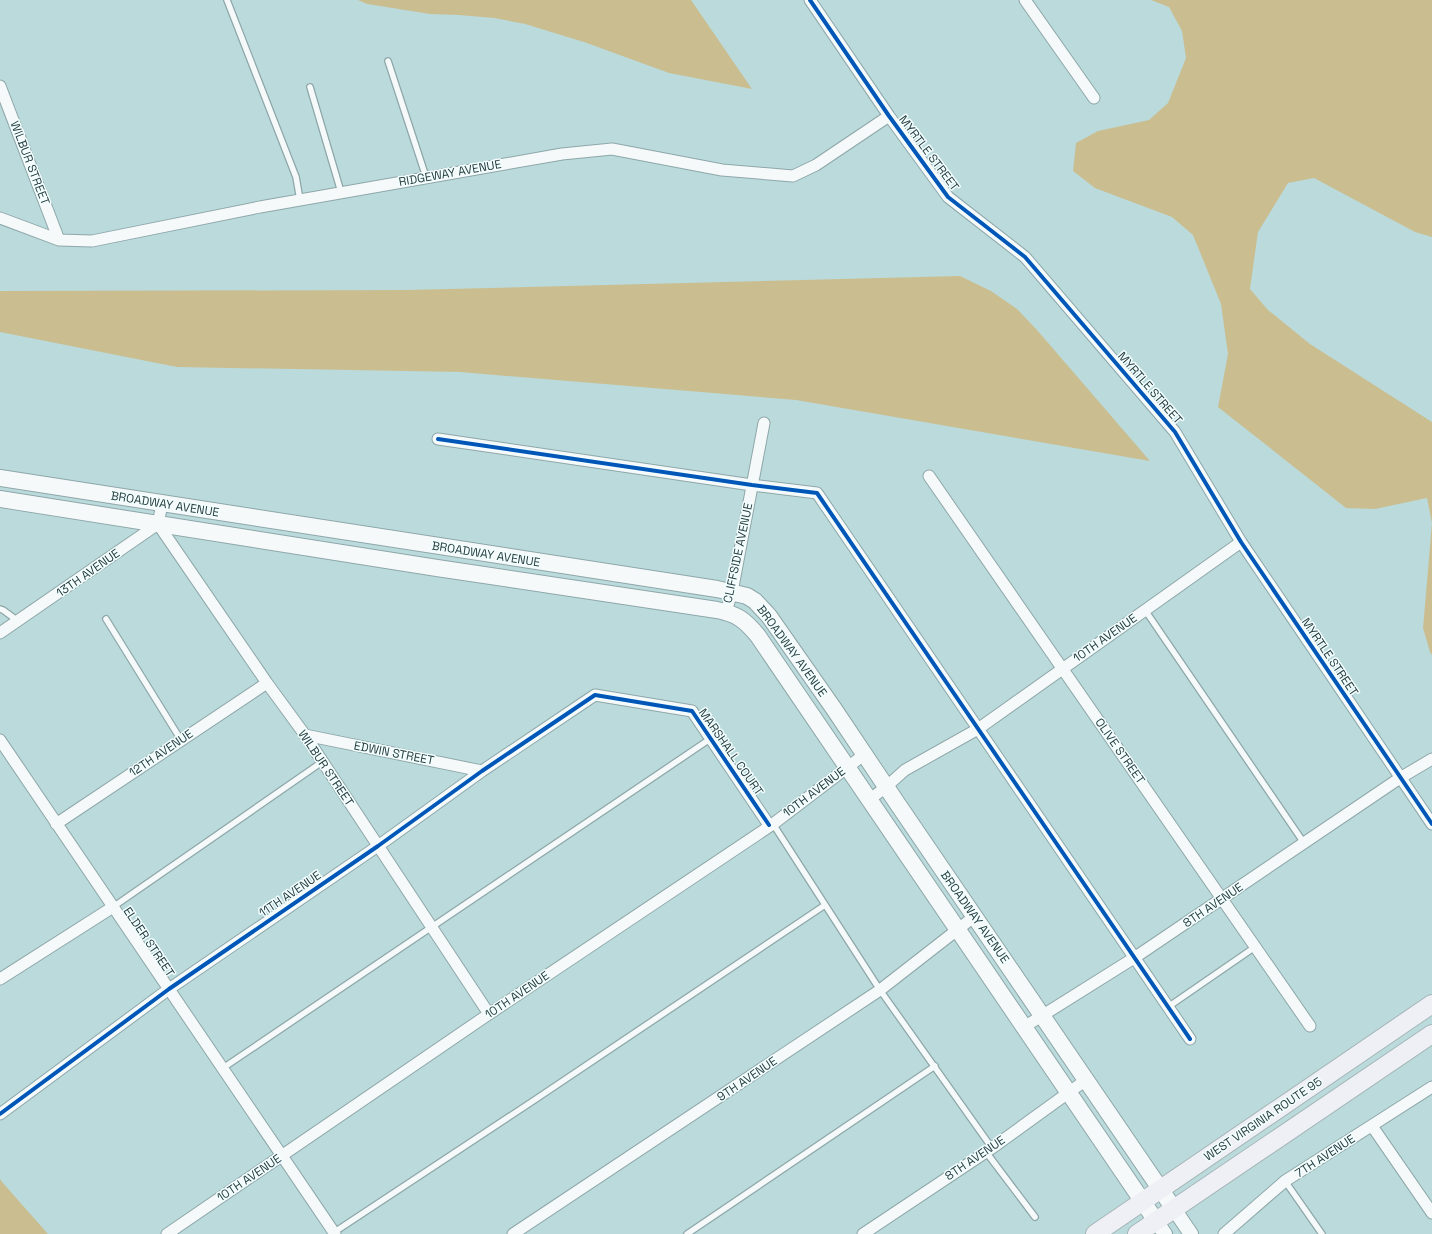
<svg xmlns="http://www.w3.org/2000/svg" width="1432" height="1234" font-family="'Space Grotesk',sans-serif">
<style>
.green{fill:#cabe90}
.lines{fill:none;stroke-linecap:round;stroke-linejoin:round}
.service-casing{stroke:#8ea7a9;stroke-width:8}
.minor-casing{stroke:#8ea7a9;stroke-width:13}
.tertiary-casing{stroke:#8ea7a9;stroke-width:16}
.secondary-casing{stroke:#8ea7a9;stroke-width:18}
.primary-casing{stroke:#a5b6b7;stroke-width:20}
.service{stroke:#f5f9fa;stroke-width:5.5}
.minor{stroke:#f5f9fa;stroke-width:11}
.tertiary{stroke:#f5f9fa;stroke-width:14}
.secondary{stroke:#f5f9fa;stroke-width:16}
.primary{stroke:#eff0f5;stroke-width:18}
.cycleway-casing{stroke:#f3feff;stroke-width:6}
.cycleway{stroke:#0057b8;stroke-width:4}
.labels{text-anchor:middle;stroke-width:3;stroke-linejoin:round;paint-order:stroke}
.street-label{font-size:12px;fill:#273e40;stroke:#f3feff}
</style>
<rect width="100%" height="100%" fill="#bbdadc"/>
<path class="green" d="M358,0H691L752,89L669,73L584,42L525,24L494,18L459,15L430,14L367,4Z
M1151,0H1432V237L1415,232L1314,178L1288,183L1258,232L1250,289L1268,310L1310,344L1432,422V523L1427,498L1375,509L1346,508L1218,407L1228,354L1221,304L1193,235L1172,217L1095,188L1073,171L1076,143L1098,131L1149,120L1168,103L1186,58L1182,31L1169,7Z
M960,276L991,291L1017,309L1037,330L1150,461L796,400L460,372L177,367L0,332V291L407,290Z
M1432,523V655L1430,652L1423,628Z
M0,1179L2,1182L48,1234H0Z"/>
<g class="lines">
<g class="service-casing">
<path id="service" d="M227,0L296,177L300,200
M388,61L426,177
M310,87L341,192
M0,609L3,610L18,621
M1145,610L1304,843
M106,619L181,740
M773,824L880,990L992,1148
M113,907L322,762
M1168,1007L1255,947
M223,1068L710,739
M986,1152L1035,1217
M1285,1181L1322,1234
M333,1233L536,1099L825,905
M687,1234L935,1066"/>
</g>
<g class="minor-casing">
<path id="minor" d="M810,0L889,116L948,197L1025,257L1175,432L1241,542L1432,824
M1025,0L1094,98
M0,86L59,240
M0,218L59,240L92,241L260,207L562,154L612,149L722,170L793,176L816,165L889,116
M438,439L752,485L817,493L1190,1039
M929,476L1310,1026
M158,524L267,683L305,735L489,1014
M726,612L732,592L764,423
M0,633L158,524L162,504
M305,735L482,771
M0,740L335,1234
M869,800L886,787L905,770L978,729L1241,542
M56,824L267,683
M0,979L113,907
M1024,1027L1134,958L1400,778L1432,759
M0,1114L169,989L378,846L482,771L595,695L692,711L769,825
M1372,1126L1432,1213
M167,1234L489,1014L773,824L865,754
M513,1234L880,990L975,916
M863,1234L992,1148L1086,1080
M1224,1234L1285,1181L1432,1087"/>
</g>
<g class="tertiary-casing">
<path id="tertiary" d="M1174,1209L1191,1234
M1156,1221L1165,1234"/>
</g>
<g class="secondary-casing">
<path id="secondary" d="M0,478L717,589L747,596L755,601L769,616L834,709L897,803L1174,1209
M0,499L437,568L717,610C737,614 745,620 758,636L1156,1221"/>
</g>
<g class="primary-casing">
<path id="primary" d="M1095,1234L1432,1004
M1137,1234L1432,1034"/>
</g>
<use href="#service" class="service"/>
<use href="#minor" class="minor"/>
<use href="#tertiary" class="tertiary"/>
<use href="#secondary" class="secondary"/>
<use href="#primary" class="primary"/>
<g class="cycleway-casing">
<path id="cycleway" d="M810,0L889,116L948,197L1025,257L1175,432L1241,542L1432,824
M438,439L752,485L817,493L1190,1039
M0,1114L169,989L378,846L482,771L595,695L692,711L769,825"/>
</g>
<use href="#cycleway" class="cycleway"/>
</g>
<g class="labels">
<g class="street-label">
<text transform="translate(929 153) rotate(53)" y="4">MYRTLE STREET</text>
<text transform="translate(30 163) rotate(69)" y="4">WILBUR STREET</text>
<text transform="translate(450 173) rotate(-10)" y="4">RIDGEWAY AVENUE</text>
<text transform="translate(1150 388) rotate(49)" y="4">MYRTLE STREET</text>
<text transform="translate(165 504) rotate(9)" y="4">BROADWAY AVENUE</text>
<text transform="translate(738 553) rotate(-78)" y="4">CLIFFSIDE AVENUE</text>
<text transform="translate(486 554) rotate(9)" y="4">BROADWAY AVENUE</text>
<text transform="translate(88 573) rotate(-35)" y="4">13TH AVENUE</text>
<text transform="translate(1105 638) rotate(-35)" y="4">10TH AVENUE</text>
<text transform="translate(792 651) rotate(54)" y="4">BROADWAY AVENUE</text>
<text transform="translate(1330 657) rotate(56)" y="4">MYRTLE STREET</text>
<text transform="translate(1120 751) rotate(55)" y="4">OLIVE STREET</text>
<text transform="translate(731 752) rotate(55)" y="4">MARSHALL COURT</text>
<text transform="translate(161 753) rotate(-34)" y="4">12TH AVENUE</text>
<text transform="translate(394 753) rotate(11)" y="4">EDWIN STREET</text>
<text transform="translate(326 768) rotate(56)" y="4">WILBUR STREET</text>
<text transform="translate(814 792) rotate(-37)" y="4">10TH AVENUE</text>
<text transform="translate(290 894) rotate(-34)" y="4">11TH AVENUE</text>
<text transform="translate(1213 905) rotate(-34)" y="4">8TH AVENUE</text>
<text transform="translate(975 917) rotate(55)" y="4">BROADWAY AVENUE</text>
<text transform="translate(149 942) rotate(56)" y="4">ELDER STREET</text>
<text transform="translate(517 995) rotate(-34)" y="4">10TH AVENUE</text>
<text transform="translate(747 1079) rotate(-34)" y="4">9TH AVENUE</text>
<text transform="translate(1263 1119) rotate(-34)" y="4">WEST VIRGINIA ROUTE 95</text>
<text transform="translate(1325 1156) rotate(-33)" y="4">7TH AVENUE</text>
<text transform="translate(975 1158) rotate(-34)" y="4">8TH AVENUE</text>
<text transform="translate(249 1178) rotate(-34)" y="4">10TH AVENUE</text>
</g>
</g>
</svg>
